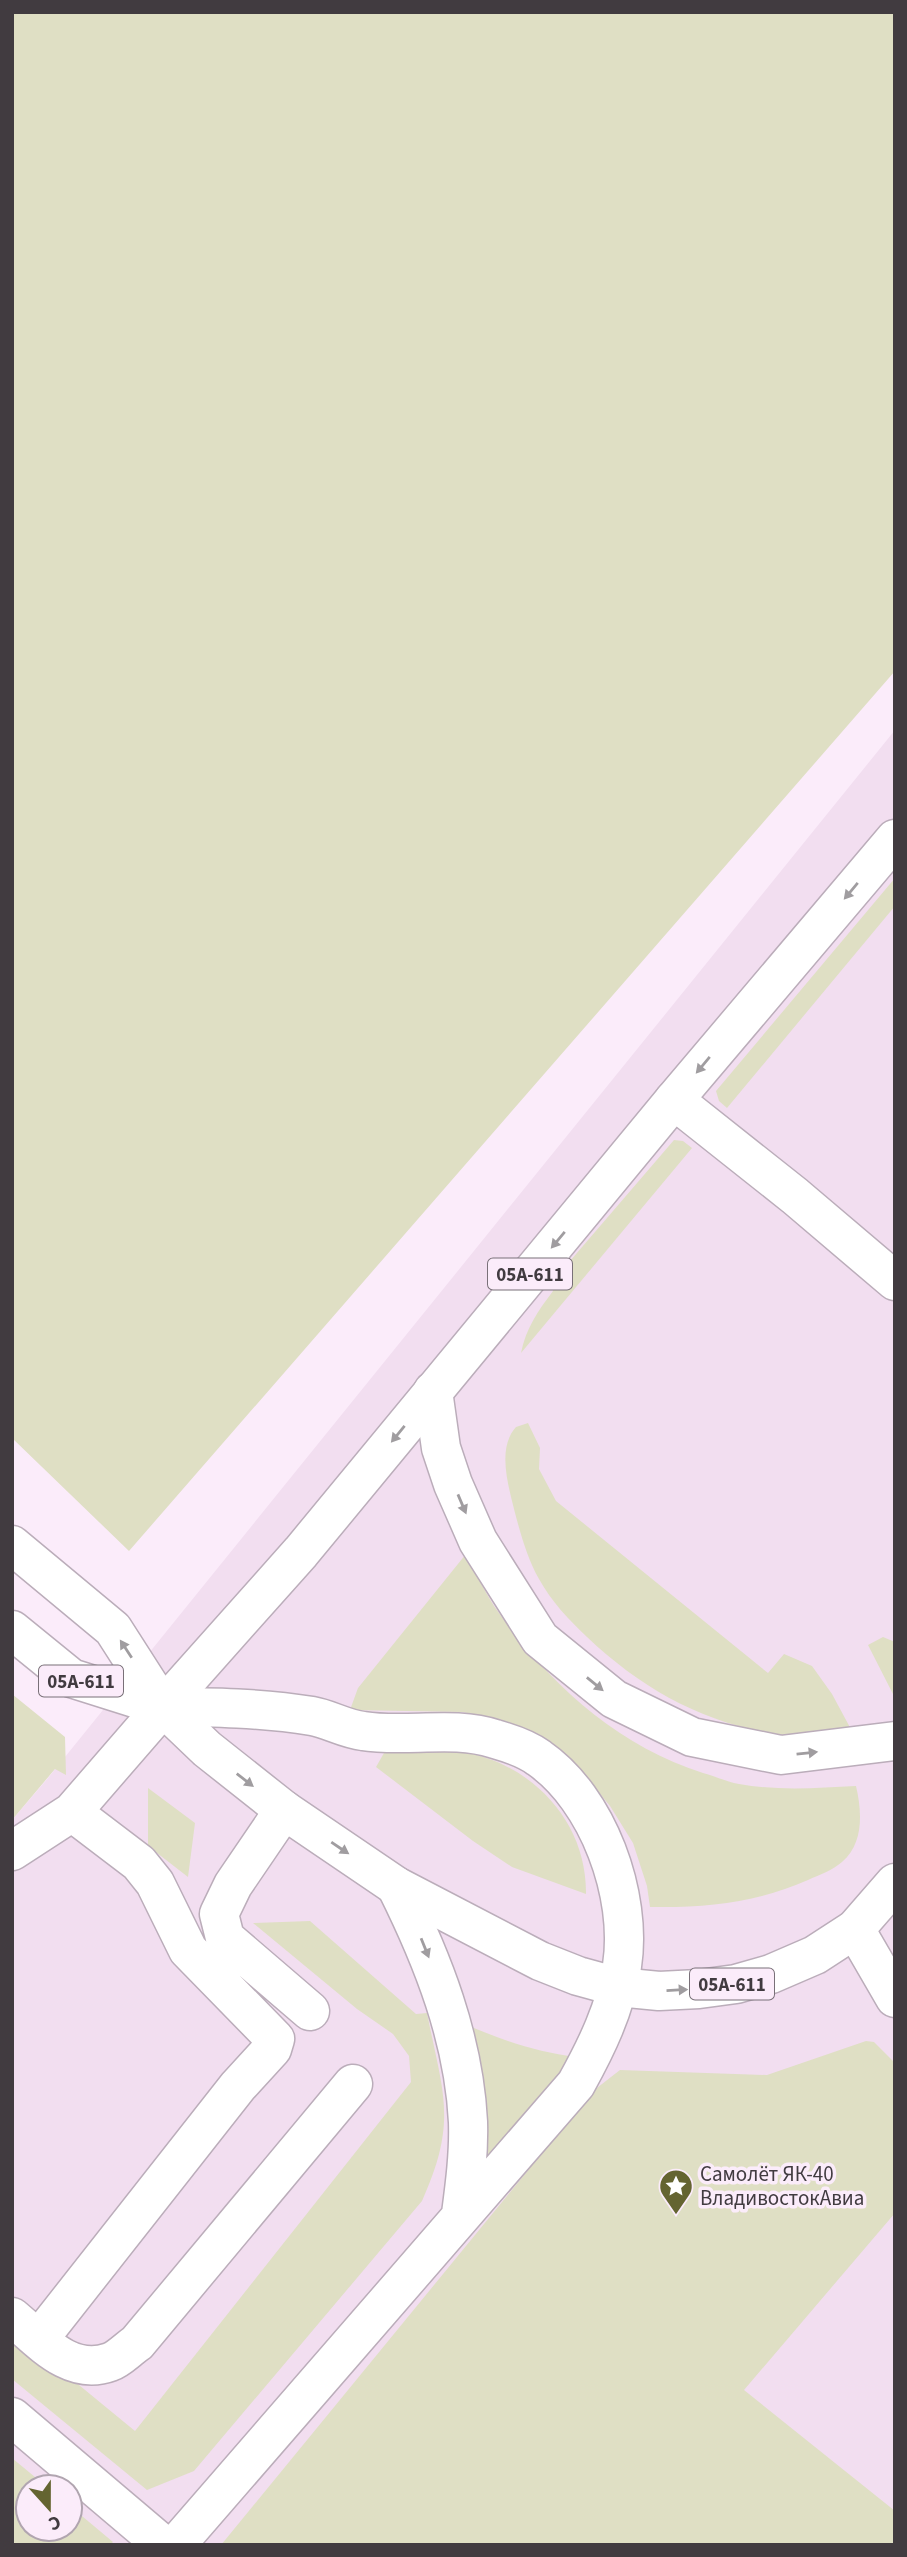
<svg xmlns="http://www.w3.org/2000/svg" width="907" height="2557" font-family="'Source Sans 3',sans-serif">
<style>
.built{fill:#f2def0;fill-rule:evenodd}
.green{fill:#dfdfc4}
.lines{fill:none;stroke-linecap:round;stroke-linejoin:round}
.minor-casing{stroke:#bbadba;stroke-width:41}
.major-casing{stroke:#bbadba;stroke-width:41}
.minor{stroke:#fff;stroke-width:38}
.major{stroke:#fff;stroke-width:38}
.oneway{fill:#a09da0}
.labels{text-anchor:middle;stroke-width:7;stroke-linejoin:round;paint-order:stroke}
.shield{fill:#fbecfa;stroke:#797078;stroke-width:2}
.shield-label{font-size:19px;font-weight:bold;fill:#413b40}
.poi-label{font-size:21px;fill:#413b40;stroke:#fbecfa;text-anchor:start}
</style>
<rect width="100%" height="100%" fill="#fbecfa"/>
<path class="built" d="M895,730V2545H12V1820L48,1778ZM28,2487H70V2529H28Z"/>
<path class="green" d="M12,12H895V671L129,1551L12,1438Z
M895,878V906L727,1108L719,1101L716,1091Z
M674,1140L683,1141L692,1148L521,1353C526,1328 538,1311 553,1291L552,1282Z
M528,1423L540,1448L539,1469L556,1501L768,1673L784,1654L812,1666L832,1694L853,1733C830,1734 807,1737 784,1735C706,1725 643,1690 587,1637C569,1620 551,1601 539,1579C527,1558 520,1532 514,1509C508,1484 497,1448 516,1427Z
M466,1554C475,1571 484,1590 494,1606C546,1681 615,1745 703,1773C715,1776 727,1782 739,1784C778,1791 817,1788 856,1786C862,1812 864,1843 842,1862C833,1870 819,1875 808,1880C756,1903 706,1908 650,1907L647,1886L633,1843L610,1806L581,1771L515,1728L488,1717L462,1712L350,1710L358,1688Z
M883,1637L895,1642V1698L868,1645Z
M12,1694L65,1737L66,1775L55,1769L12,1820Z
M405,1749C424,1750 445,1748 464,1752C534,1765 587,1823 586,1894L512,1867L473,1841L376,1767L384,1753Z
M148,1788L195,1823L188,1877L148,1846Z
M310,1921L416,2014L427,2013C443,2094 458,2121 422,2201L194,2471L147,2490L12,2379V2330L135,2431L411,2082L409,2056L393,2034L357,2009L253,1923Z
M465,2024C501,2040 537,2052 576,2057L489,2161L481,2157Z
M866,2041L874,2042L895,2063V2213L744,2390L895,2511V2545H221L593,2091L620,2070L767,2075Z
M12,2458L47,2487H28V2529H70V2506L113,2542L110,2545H12Z"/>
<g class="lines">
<g class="minor-casing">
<path id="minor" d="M674,1100L795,1196L895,1281
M433,1391L441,1448L453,1484L478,1541L540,1639L614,1699L692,1737L781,1755L895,1741
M284,1810L233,1885L219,1914L225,1938L310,2011
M12,1851L72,1812L163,1707C213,1707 262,1708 312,1716C329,1719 345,1729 363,1731C406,1738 453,1725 495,1739C509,1743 527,1749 539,1758C598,1799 633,1895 622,1966C615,2009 597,2046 576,2084L176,2545
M396,1886C433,1960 464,2039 468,2122C469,2153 465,2184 461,2214
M855,1929L895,1998
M12,2317C40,2340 70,2377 110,2362C119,2359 128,2349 137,2343L353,2084
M39,2339L238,2086L272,2049L275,2039L188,1950L155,1883L139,1863L72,1812
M12,2417L163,2545"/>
</g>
<g class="major-casing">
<path id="major" d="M12,1545L113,1629L163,1707L207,1749L284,1810L396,1886L540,1961L578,1976L618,1987L659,1991L699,1989L736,1984L771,1974L815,1955L855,1929L895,1883
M12,1630L71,1678L163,1707
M163,1707L301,1552L674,1100L895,839"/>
</g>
<use href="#minor" class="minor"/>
<use href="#major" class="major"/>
</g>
<defs><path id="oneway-solid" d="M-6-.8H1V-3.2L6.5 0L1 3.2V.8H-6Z" transform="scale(1.75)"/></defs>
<g class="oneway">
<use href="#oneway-solid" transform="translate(851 891) rotate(130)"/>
<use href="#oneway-solid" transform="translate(703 1065) rotate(130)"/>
<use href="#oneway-solid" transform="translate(558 1240) rotate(130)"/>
<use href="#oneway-solid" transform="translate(398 1434) rotate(129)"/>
<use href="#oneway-solid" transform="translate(462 1504) rotate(67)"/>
<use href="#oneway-solid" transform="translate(126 1649) rotate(-123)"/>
<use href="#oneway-solid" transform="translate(595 1684) rotate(39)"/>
<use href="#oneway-solid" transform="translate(807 1753) rotate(-6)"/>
<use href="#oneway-solid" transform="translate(245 1780) rotate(38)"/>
<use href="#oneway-solid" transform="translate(340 1848) rotate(34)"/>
<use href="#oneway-solid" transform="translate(425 1948) rotate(68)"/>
<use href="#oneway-solid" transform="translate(677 1990) rotate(-3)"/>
</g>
<defs>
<g id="sight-pin" transform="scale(1.75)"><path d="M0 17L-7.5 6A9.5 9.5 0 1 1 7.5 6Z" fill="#646431" stroke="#fbecfa"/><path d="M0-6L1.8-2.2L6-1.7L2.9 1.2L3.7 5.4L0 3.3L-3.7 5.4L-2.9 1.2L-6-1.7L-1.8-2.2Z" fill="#fff"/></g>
</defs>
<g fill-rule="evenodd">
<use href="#sight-pin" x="676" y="2186"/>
</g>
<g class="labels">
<g class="shield">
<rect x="488" y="1258.5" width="84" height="31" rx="5"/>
<rect x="39" y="1665.5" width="84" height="31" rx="5"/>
<rect x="690" y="1968.5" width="84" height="31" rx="5"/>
</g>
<g class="shield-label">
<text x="530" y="1281">05А-611</text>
<text x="81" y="1688">05А-611</text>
<text x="732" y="1991">05А-611</text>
</g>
<g class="poi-label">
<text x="700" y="2181">Самолёт ЯК-40<tspan x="700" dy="24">ВладивостокАвиа</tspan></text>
</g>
</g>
<rect width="907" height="2557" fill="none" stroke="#413b40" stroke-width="28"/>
<g transform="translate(49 2508) rotate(159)"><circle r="33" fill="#fbecfa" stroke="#b1a5b0" stroke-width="2"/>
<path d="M0-5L12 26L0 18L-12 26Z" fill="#646431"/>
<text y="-10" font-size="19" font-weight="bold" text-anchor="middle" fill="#413b40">С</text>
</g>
</svg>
